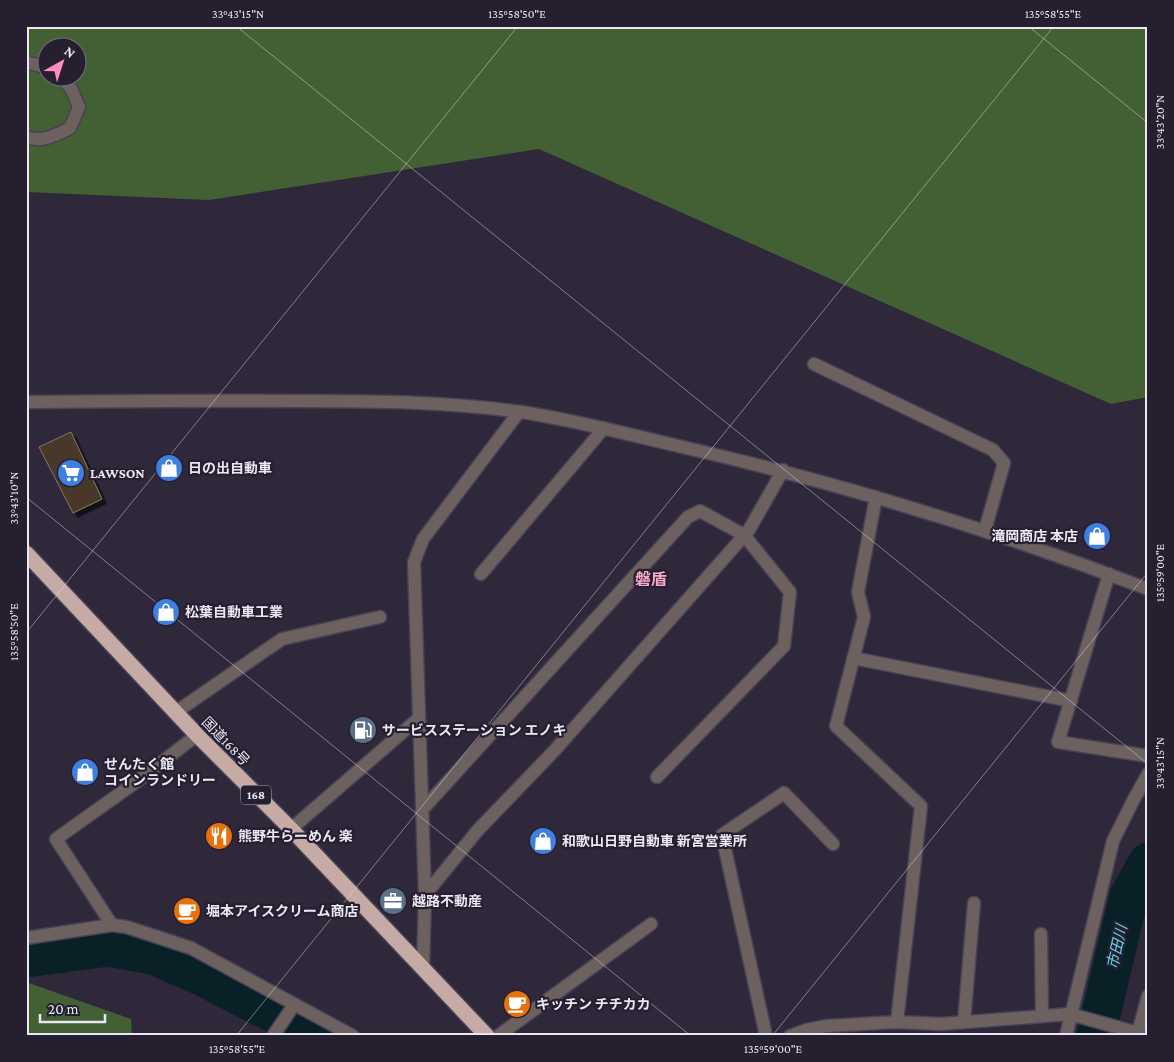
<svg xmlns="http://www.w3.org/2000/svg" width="1174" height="1062" font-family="'Crimson Pro','Noto Sans JP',serif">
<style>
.forest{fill:#426034;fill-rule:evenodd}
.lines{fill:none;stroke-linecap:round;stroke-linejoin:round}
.river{stroke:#092026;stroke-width:39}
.building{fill:#48392a;stroke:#857564;filter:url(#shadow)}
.lane-casing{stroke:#484354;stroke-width:15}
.street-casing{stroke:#484354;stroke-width:15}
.highway-casing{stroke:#484354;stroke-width:18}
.lane{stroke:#6c615f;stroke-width:12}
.street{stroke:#6c615f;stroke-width:12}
.highway{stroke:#c5aaa6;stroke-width:15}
.ticks{fill:none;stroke:#eae7f2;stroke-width:1;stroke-opacity:0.45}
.labels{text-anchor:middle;stroke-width:4.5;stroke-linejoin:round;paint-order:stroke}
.shield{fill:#251f30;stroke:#afabb8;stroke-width:1}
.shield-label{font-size:12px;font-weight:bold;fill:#eae7f2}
.poi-label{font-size:14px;font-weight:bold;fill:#eae7f2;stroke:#251f30;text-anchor:start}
.street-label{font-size:14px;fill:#eae7f2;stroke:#251f30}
.water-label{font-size:15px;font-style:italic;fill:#63d0ea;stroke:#251f30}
.quarter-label{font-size:16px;font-weight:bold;fill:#fbabc9;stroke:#251f30}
.neatline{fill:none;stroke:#eae7f2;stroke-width:2}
.ticks-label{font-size:12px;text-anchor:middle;fill:#eae7f2}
</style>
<defs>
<filter id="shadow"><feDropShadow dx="4.5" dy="4.5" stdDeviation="0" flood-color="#0009"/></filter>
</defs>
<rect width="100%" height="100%" fill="#2e283a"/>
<path class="forest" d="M26,26H1148V397L1111,404L539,149L209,200L26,192ZM48,48H78V78H48Z
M26,982L131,1019L132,1036H26Z"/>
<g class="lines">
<path class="river" d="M26,958L108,947L153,955L203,977L317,1036
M1096,1036L1129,896L1148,862"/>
</g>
<path class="building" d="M71,432L102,499L73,513L39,447Z"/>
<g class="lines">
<g class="lane-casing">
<path id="lane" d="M814,364L993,450L1004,463L985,530
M422,810L688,517L700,511L744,535L790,592L784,646L657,777
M112,925L56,839L136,782L197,735"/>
</g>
<g class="street-casing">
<path id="street" d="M26,62L48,68
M26,137C42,143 56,135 70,128L79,107L71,88L61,78
M26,402C119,401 211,400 303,401C376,401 449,402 522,412C579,421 635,436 691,449C846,485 999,532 1148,589
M876,497L858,592L864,617L836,726L921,806L897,1022
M481,574L604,428
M1109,574L1058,742L1148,756
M853,658L1071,701
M176,712L282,639L380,617
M291,829L419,718
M425,895L414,562L423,539L519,412
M1041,934L1042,1016
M26,938L112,925L127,927L191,948L353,1036
M423,969L425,895L478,830L554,751L749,530L783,470
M964,1022L974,903
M273,1036L294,1005
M498,1036L651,924
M766,1036L722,835L784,793L833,844
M790,1036L806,1030L826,1026L897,1022L941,1024L1070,1014L1138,1033
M1066,1036L1113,841L1134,799L1148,774
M1137,1036L1148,996"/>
</g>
<g class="highway-casing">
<path id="highway" d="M26,553L197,735L291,829L487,1036"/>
</g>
<use href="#lane" class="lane"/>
<use href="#street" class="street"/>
<use href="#highway" class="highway"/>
</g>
<path class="ticks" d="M236,26L1148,764M1028,26L1148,123M26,497L691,1036M26,633L518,26M236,1036L1054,26M772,1036L1148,572"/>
<defs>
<g id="shop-disc" transform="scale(1.4375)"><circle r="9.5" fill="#3f7fe0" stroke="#251f30"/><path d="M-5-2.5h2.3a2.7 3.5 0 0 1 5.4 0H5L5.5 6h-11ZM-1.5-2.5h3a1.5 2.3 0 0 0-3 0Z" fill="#fff"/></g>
<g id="supermarket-disc" transform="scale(1.4375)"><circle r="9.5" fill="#3f7fe0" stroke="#251f30"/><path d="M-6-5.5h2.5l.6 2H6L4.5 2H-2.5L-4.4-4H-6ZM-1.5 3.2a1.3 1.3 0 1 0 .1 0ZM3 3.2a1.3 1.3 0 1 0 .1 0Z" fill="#fff"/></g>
<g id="fuel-disc" transform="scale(1.4375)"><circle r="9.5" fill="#5c6f8a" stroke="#251f30"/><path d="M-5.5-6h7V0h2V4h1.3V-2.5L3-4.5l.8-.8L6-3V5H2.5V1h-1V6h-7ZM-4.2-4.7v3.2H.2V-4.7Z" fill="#fff"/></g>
<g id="restaurant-disc" transform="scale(1.4375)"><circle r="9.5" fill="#e8710a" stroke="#251f30"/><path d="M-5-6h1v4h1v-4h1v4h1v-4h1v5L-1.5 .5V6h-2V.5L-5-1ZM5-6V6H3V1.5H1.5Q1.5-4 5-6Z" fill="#fff"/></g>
<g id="office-disc" transform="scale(1.4375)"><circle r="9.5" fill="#5c6f8a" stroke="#251f30"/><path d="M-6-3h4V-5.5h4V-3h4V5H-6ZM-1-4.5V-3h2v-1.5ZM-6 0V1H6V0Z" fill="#fff"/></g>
<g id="cafe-disc" transform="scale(1.4375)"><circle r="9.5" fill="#e8710a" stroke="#251f30"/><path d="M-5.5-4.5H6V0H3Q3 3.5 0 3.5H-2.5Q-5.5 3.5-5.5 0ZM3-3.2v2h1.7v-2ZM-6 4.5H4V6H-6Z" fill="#fff"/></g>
</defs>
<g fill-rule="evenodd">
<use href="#shop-disc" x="169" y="468"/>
<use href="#supermarket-disc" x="71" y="473"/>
<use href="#shop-disc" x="1097" y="536"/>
<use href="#shop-disc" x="166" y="612"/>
<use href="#fuel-disc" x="363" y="730"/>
<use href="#shop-disc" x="85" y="772"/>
<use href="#restaurant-disc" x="219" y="836"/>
<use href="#shop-disc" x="543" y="841"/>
<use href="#office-disc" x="393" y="901"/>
<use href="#cafe-disc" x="187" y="911"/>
<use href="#cafe-disc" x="517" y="1004"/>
</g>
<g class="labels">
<rect class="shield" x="241" y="785.5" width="30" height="19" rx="4"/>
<g class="shield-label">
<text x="256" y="799">168</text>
</g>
<g class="poi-label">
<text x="188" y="473">日の出自動車</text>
<text x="90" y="478">LAWSON</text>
<text x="1078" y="541" text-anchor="end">滝岡商店 本店</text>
<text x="185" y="617">松葉自動車工業</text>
<text x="382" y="735">サービスステーション エノキ</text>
<text x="104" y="769">せんたく館<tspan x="104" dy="16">コインランドリー</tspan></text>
<text x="238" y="841">熊野牛らーめん 楽</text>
<text x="562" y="846">和歌山日野自動車 新宮営業所</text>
<text x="412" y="906">越路不動産</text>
<text x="206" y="916">堀本アイスクリーム商店</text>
<text x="536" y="1009">キッチン チチカカ</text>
</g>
<g class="street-label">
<text transform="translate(226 741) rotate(46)" y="5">国道168号</text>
</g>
<g class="water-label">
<text transform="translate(1117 947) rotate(-77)" y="5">市田川</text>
</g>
<g class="quarter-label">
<text x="651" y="585">磐盾</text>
</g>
</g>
<rect width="1174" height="1062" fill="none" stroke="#251f30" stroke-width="55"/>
<g transform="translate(62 62) rotate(39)"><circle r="24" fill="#251f30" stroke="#746f7e"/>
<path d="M0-4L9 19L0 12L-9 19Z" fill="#fe8ebb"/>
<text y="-8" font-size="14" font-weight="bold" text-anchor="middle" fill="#eae7f2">N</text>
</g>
<path d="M40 1014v8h65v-8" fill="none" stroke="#eae7f2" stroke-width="2.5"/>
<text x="48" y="1014" font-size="15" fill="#eae7f2" stroke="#251f30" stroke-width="4" paint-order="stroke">20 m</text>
<rect x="28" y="28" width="1118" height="1006" class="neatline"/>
<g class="ticks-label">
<text x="238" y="18">33°43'15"N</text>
<text x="517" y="18">135°58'50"E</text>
<text x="1053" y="18">135°58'55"E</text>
<text transform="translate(1160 122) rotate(-90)" y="4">33°43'20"N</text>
<text transform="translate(14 498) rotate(-90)" y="4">33°43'10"N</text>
<text transform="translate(1160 573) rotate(-90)" y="4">135°59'00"E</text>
<text transform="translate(14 632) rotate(-90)" y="4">135°58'50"E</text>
<text transform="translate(1160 763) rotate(-90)" y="4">33°43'15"N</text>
<text x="237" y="1053">135°58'55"E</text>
<text x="773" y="1053">135°59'00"E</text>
</g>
</svg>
